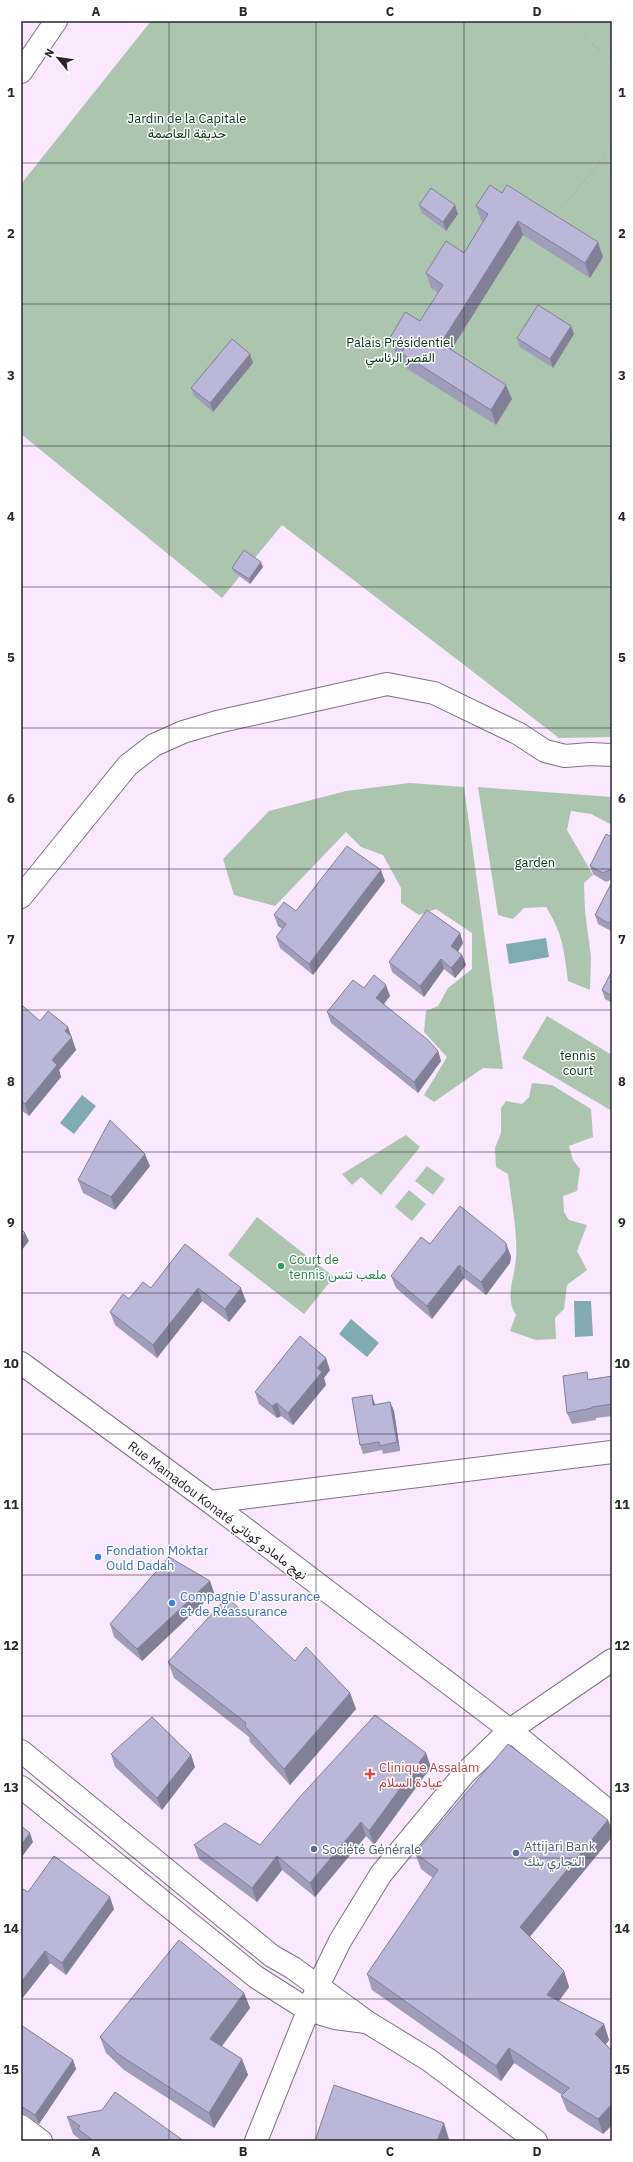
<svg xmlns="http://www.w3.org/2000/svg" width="633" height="2162" font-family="'IBM Plex Sans',Vazirmatn,sans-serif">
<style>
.green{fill:#acc5af}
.water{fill:#80abb1}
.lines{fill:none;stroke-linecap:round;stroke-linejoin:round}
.minor-casing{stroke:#826f87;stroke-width:24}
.path{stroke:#b8aabc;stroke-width:2.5;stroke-dasharray:1 3;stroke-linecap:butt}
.minor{stroke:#fff;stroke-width:22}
.wall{fill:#a09dba}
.shaded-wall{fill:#828097}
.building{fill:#bab7d8;stroke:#828097}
.grid{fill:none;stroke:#2b232d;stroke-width:1;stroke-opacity:0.55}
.leisure-dot{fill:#2e9e5b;stroke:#fff;stroke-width:1.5}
.shop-dot{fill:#3f7fe0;stroke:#fff;stroke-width:1.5}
.health-dot{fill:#e0444e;stroke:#fff;stroke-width:1.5}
.service-dot{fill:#5c6f8a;stroke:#fff;stroke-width:1.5}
.labels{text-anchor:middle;stroke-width:3;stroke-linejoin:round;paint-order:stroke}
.park-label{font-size:13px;fill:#043513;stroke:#fff}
.leisure-label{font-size:13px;fill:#27864d;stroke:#fff;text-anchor:start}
.street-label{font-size:13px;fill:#2b232d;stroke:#fff}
.shop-label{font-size:13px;fill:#366cbe;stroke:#fff;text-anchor:start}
.health-label{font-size:13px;fill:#be3a42;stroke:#fff;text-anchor:start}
.service-label{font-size:13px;fill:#4e5e75;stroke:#fff;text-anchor:start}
.neatline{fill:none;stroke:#2b232d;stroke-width:1.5}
.grid-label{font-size:13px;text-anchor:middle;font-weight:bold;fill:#2b232d}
</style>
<rect width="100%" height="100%" fill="#fae8ff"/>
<path class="green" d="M151,21H612V737L559,738L282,525L222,598L21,434V184Z
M410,783L464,787L503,1069L483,1068L434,1102L424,1095L447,1057L424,1032L426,1011L438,1006L448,988L472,969V933L436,909L419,915L401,903V888L383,855L361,847L346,832L275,906L234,895L223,859L269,811L346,791Z
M478,787L612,797V825L591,814L571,811L567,830L593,875L584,883L585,911L591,957L590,990L568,981C564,951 563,934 546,907L524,908L513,919L498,915Z
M547,1016L612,1055V1111L522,1058Z
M532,1083L552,1085L591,1109L593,1137L569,1146L573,1160L580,1169L577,1191L563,1196L564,1212L569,1220L587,1225L577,1251L587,1270L567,1285L564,1309L555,1318L556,1339L536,1340L510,1331L516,1315C504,1297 515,1278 516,1258C518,1235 511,1198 508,1174L496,1167L495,1148L501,1133V1108L506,1101L522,1104L529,1097Z
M406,1135L420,1147L381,1195L361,1177L352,1185L342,1174Z
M427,1166L445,1179L433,1195L415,1181Z
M409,1190L426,1204L412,1221L395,1207Z
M257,1217L334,1277L304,1314L228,1255Z"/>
<path class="water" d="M546,938L549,957L509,964L506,944Z
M82,1095L96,1106L74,1134L60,1123Z
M574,1301H591L593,1336L575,1337Z
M351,1319L379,1343L367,1357L339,1334Z"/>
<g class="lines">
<g class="minor-casing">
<path id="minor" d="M21,72L56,21
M21,897L128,765L154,745L183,732L217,722L387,684L434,693L519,734L545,751L565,756L590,754L612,755
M21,1363L210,1502L510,1730L612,1814
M210,1502L612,1452
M21,1751L272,1956L293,1968L367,2022L429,2060L536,2141
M21,1787L256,1977L308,2010L335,2018L366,2022
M21,2126L41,2141
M256,2141L318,1986L340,1941L381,1874L464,1774L510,1730L612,1660"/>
</g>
<path class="path" d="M565,21L612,60
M562,208L612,147"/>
<use href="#minor" class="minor"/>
</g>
<path class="wall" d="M502,193L603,257L590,278L523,235L451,350L512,399L496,425L406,368L402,357L395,353L390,338L420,321L438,293L431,288L426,273L464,253L483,222L481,220L476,206Z
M419,205L458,214L446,231L422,213Z
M571,326L574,334L553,368L520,347L517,338Z
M253,363L213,412L194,396L191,388Z
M263,567L250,584L234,572L232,568Z
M612,837V879L606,882L593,874L590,866Z
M385,881L313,975L280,948L276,937L282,929L278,926L274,915L296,911Z
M612,884V931H611L598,924L595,915Z
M460,933L463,943L458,952L462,955L466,965L455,978L444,969L424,997L392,972L389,962Z
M612,971V1003L605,999L602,990Z
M364,988L390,996L384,1004L438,1051L441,1061L418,1093L331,1023L327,1012Z
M21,1009L40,1021L68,1027L76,1050L59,1070L61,1077L29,1116L21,1110Z
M150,1166L115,1210L83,1193L78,1180Z
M185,1244L246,1301L229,1322L202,1301L157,1358L115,1325L110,1312L129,1299L151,1288Z
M430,1244L511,1256L510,1263L486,1295L464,1278L432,1319L396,1288L391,1276Z
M330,1370L324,1378L326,1385L293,1425L281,1416L277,1418L259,1404L255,1392Z
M612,1376V1416L596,1418V1420L572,1424L567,1413L589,1379Z
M390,1402L394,1411L400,1451L383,1454L382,1450L363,1454L360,1445L375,1405Z
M210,1581L214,1593L142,1661L114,1637L110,1624Z
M295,1661L350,1693L356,1709L290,1785L250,1742L249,1737L174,1678L168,1662Z
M111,1754L191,1755L195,1767L162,1810L115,1767Z
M431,1767L374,1845L366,1836L315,1897L282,1870L257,1902L199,1859L194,1845H260Z
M608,1820L612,1830V1837L530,1937L564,1971L569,1987L559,2001L604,2024L609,2040L606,2044L612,2051V2125L603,2134L567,2111L561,2096L562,2095L514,2063L501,2081L372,1990L367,1974L433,1878L421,1869L415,1853Z
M28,1892L114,1909L66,1975L50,1963L21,2000Z
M244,1993L250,2008L222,2046L242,2059L248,2075L214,2128L124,2070L106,2053L100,2037Z
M21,2025L73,2060L76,2069L39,2124L21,2113Z
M67,2117L184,2141H82L73,2134Z"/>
<path class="shaded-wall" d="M455,205L458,214L446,231L443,222Z
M518,221L523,235L446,358L441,343Z
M598,242L603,257L590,278L585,263Z
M571,326L574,334L553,368L550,359Z
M250,354L253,363L213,412L210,403Z
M506,385L512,399L496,425L491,410Z
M261,562L263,567L250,584L249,579Z
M381,870L385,881L313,975L309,964Z
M460,933L463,943L455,956L451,946Z
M462,955L466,965L455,978L451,968Z
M441,959L444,969L424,997L420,986Z
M386,985L390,996L380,1009L376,998Z
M68,1027L76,1050L59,1070L61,1077L29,1116L25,1104L52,1060L65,1031Z
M438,1051L441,1061L418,1093L414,1082Z
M145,1154L150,1166L115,1210L111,1197Z
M25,1233L29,1241L21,1251V1238Z
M506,1243L511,1256L510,1263L486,1295L481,1282Z
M459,1265L464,1278L432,1319L427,1306Z
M198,1288L202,1301L157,1358L153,1345Z
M241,1288L246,1301L229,1322L225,1309Z
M326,1358L330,1370L324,1378L326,1385L293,1425L288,1413L317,1368Z
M372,1395L375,1404L377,1414L373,1405Z
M390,1402L394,1411L400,1451L397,1442Z
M277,1403L281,1416L277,1418L272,1406Z
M210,1581L214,1593L142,1661L137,1649Z
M350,1693L356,1709L290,1785L284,1769Z
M426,1753L431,1767L374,1845L369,1831Z
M191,1755L195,1767L162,1810L157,1798Z
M608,1820L612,1830V1837L525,1942L520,1927Z
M361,1822L366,1836L315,1897L310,1883Z
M30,1833L33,1842L21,1858V1845Z
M277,1856L282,1870L257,1902L252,1888Z
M110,1897L114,1909L66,1975L62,1963Z
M45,1951L50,1963L21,2000V1982Z
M564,1971L569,1987L552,2010L547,1995Z
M244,1993L250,2008L216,2054L210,2039Z
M604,2024L609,2040L601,2050L595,2034Z
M509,2048L514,2063L501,2081L496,2066Z
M242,2059L248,2075L214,2128L209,2113Z
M73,2060L76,2069L39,2124L35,2115Z
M612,2104V2125L603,2134L598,2119Z
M444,2123L449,2139V2141H437Z"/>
<path class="building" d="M490,185L502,193L507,185L598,242L585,263L518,221L441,343L506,385L491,410L401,353L405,347L390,338L405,312L420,321L443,285L426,273L446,241L464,253L488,214L476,206Z
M431,188L455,205L443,222L419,205Z
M538,305L571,326L550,359L517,338Z
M232,339L250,354L210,403L191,388Z
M244,550L261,562L249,579L232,568Z
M606,834L612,837V869L603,873L590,866Z
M347,846L381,870L309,964L276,937L286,924L274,915L284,902L296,911Z
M611,884H612V921L608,923L595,915Z
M427,910L460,933L451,946L462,955L451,968L441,959L420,986L389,962Z
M612,971V996L602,990Z
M374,975L386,985L376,998L428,1040L438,1051L414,1082L327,1012L353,980L364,988Z
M23,1006L40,1021L48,1011L68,1027L65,1031L72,1037L52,1060L57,1065L25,1104L21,1101V1009Z
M110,1120L145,1154L111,1197L78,1180Z
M460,1206L506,1243V1251L481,1282L459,1265L427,1306L391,1276L421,1237L430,1244Z
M21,1229L25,1233L21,1238Z
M185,1244L241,1288L225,1309L198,1288L153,1345L110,1312L123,1294L129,1299L143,1282L151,1288Z
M300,1336L326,1358L317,1368L322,1372L288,1413L277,1403L272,1406L255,1392Z
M587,1372L588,1380L612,1376V1404L592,1407V1408L567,1413L563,1376Z
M372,1395L373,1405L390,1402L397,1442L380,1446L379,1442L360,1445L352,1398Z
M169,1557L210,1581L137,1649L110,1624Z
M227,1597L295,1661L306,1647L350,1693L284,1769L245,1726L246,1723L168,1662Z
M375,1715L426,1753L369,1831L361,1822L310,1883L277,1856L252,1888L194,1845L225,1823L260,1845L298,1799Z
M152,1717L191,1755L157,1798L111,1754Z
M508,1744L608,1820L520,1927L564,1971L547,1995L604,2024L595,2034L612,2051V2104L598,2119L561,2096L569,2088L509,2048L496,2066L367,1974L438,1870L415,1853Z
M21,1826L30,1833L21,1845Z
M54,1856L110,1897L62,1963L45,1951L21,1982V1888L28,1892Z
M179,1940L244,1993L210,2039L242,2059L209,2113L118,2054L100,2037Z
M21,2025L73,2060L35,2115L21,2106Z
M334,2085L444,2123L437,2141H315Z
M115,2092L184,2141H94L78,2129L80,2126L67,2117L102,2110Z"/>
<path class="grid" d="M169,21V2141M316,21V2141M464,21V2141M21,163H612M21,304H612M21,446H612M21,587H612M21,728H612M21,869H612M21,1010H612M21,1152H612M21,1293H612M21,1434H612M21,1575H612M21,1716H612M21,1858H612M21,1999H612"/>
<circle class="leisure-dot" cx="281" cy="1266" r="4"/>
<g class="shop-dot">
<circle cx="98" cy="1557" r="4"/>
<circle cx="172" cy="1603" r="4"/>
</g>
<path class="health-dot" d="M368 1768h4v4h4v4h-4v4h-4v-4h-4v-4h4z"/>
<g class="service-dot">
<circle cx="314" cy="1849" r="4"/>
<circle cx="516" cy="1853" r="4"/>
</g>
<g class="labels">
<g class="park-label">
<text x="187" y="123">Jardin de la Capitale<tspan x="187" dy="15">حديقة العاصمة</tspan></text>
<text x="400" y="347">Palais Présidentiel<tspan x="400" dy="15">القصر الرئاسي</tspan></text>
<text x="535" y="867">garden</text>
<text x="578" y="1060">tennis<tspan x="578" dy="15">court</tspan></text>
</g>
<g class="leisure-label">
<text x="289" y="1264">Court de<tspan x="289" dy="15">tennis ملعب تنس</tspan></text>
</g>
<g class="street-label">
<text transform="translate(218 1510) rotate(37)" y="5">Rue Mamadou Konaté نهج مامادو كوناتي</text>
</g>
<g class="shop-label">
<text x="106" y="1555">Fondation Moktar<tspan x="106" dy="15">Ould Dadah</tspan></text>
<text x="180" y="1601">Compagnie D'assurance<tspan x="180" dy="15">et de Réassurance</tspan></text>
</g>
<g class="health-label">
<text x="379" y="1772">Clinique Assalam<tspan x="379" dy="15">عيادة السلام</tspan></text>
</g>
<g class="service-label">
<text x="524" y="1851">Attijari Bank<tspan x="524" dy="15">التجاري بنك</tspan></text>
<text x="322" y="1854">Société Générale</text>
</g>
</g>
<rect width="633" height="2162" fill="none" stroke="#ffffff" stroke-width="44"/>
<g transform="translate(58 58) rotate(299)" stroke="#ffffff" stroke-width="3" paint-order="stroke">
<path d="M0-3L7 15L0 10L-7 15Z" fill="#2b232d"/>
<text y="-6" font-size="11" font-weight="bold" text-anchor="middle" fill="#2b232d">N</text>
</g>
<rect x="22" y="22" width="589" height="2118" class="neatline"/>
<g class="grid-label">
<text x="96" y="16">A</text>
<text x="243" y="16">B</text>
<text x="390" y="16">C</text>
<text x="537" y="16">D</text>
<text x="11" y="97">1</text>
<text x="622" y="97">1</text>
<text x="11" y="238">2</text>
<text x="622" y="238">2</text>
<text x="11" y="380">3</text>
<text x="622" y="380">3</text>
<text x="11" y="521">4</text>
<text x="622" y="521">4</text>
<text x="11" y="662">5</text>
<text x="622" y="662">5</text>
<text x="11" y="803">6</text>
<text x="622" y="803">6</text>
<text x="11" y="944">7</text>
<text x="622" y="944">7</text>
<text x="11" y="1086">8</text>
<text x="622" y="1086">8</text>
<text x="11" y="1227">9</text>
<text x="622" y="1227">9</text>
<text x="11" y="1368">10</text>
<text x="622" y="1368">10</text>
<text x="11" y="1509">11</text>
<text x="622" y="1509">11</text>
<text x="11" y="1650">12</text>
<text x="622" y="1650">12</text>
<text x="11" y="1792">13</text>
<text x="622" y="1792">13</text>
<text x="11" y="1933">14</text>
<text x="622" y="1933">14</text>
<text x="11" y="2074">15</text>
<text x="622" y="2074">15</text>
<text x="96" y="2156">A</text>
<text x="243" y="2156">B</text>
<text x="390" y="2156">C</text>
<text x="537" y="2156">D</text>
</g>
</svg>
